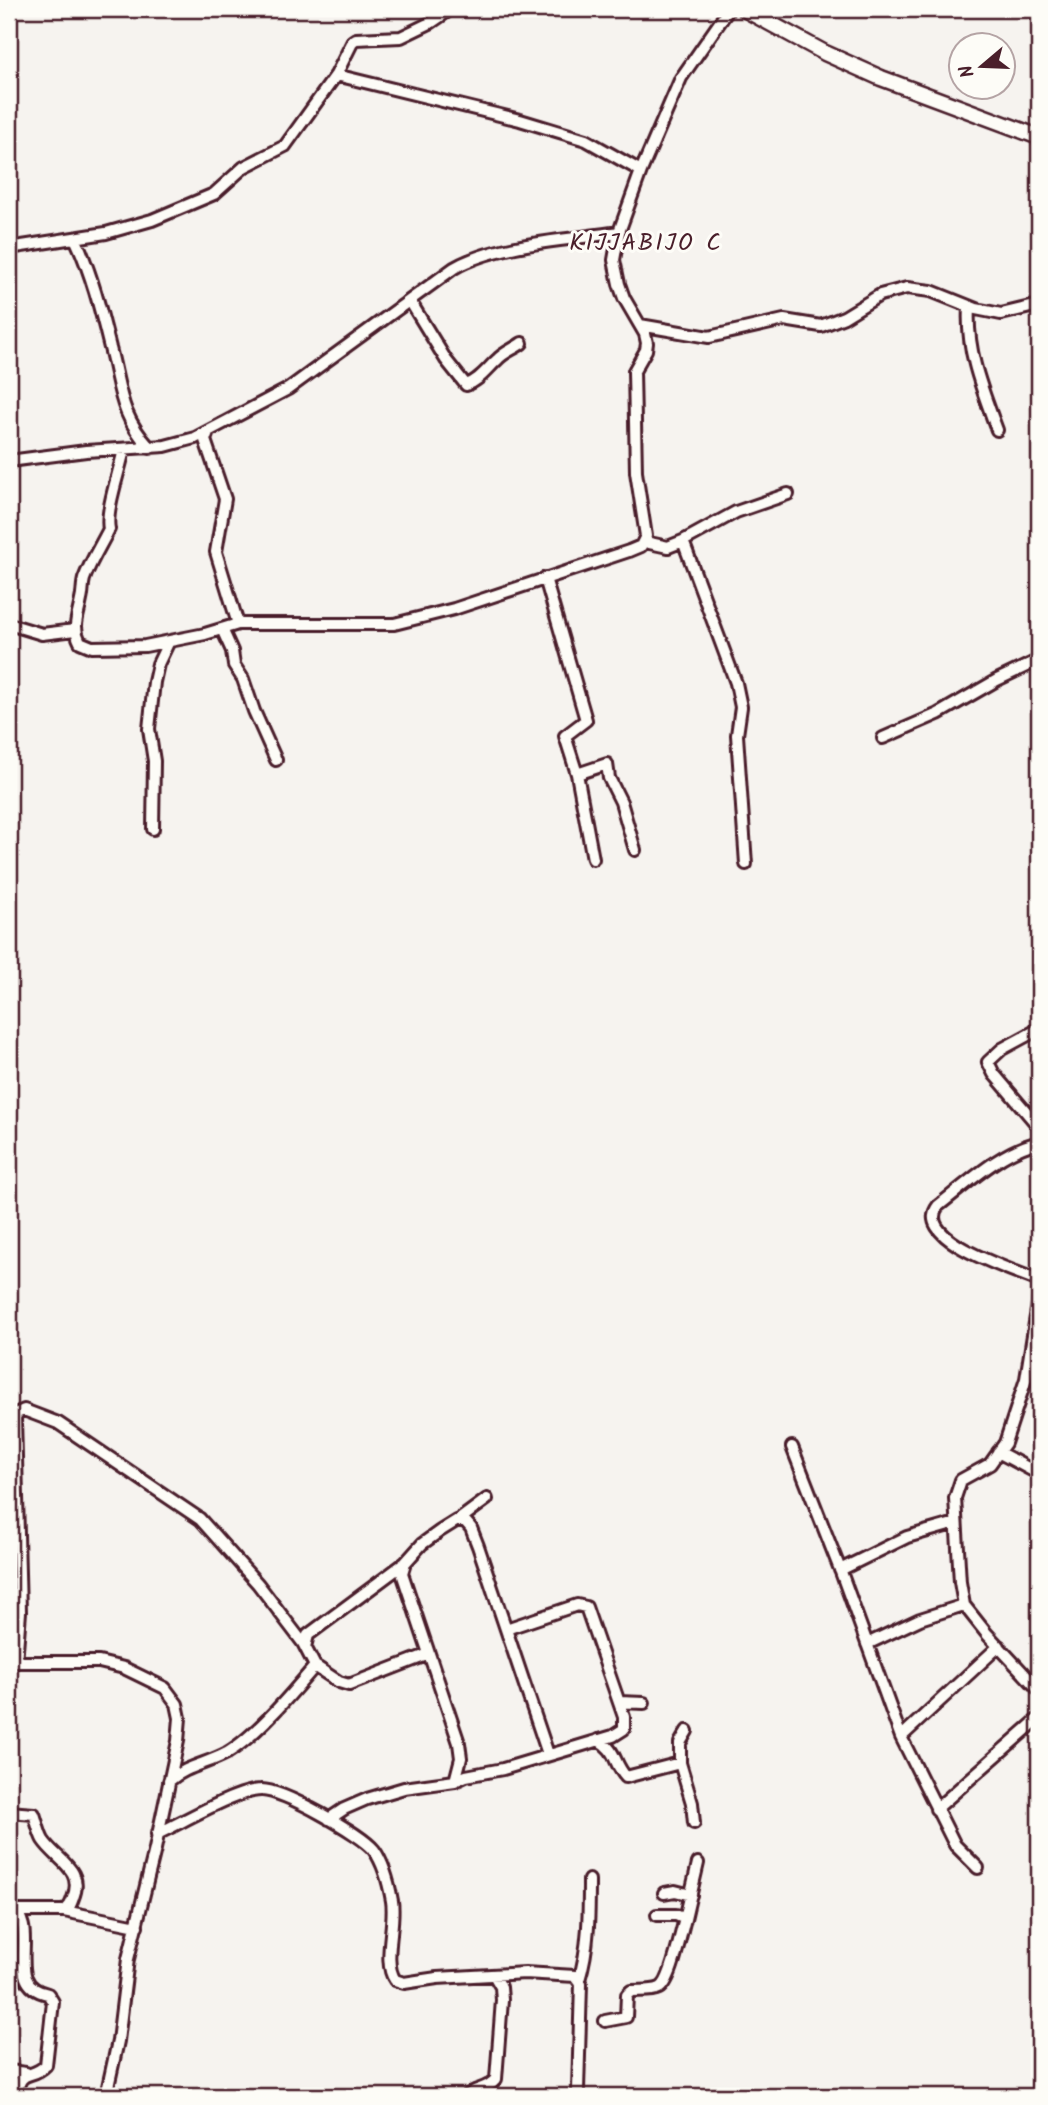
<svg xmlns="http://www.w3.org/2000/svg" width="1048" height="2105" font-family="Kalam,sans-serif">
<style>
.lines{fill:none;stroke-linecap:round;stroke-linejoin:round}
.minor-casing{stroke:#4a1f2b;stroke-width:16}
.major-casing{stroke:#4a1f2b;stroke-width:19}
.minor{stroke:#fdfcf7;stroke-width:10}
.major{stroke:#fdfcf7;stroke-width:14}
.labels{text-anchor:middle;stroke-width:6;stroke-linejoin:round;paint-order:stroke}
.quarter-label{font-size:24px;letter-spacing:2px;fill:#4a1f2b;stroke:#fdfcf7}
</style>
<rect width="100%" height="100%" fill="#f6f3ef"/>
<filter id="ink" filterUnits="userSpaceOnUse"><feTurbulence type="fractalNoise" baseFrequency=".0143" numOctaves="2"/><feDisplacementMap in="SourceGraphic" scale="14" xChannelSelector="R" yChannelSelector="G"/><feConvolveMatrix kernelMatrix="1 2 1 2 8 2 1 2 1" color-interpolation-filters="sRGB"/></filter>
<g filter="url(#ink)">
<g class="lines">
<g class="minor-casing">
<path id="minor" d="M336,75L520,120L586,140L641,171
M75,238C91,272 101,311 110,348C121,389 119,414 150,448
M9,248L106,233L152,220L214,194L244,167L285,146L336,75L353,41L356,39L401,37L432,22L451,9
M410,301L446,360L466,385C479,381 487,369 497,360C504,352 514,349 522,343
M969,307C966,351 982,389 997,430
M640,325L709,337L784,320L821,326L844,317L880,295L907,288L931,291L976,309L1001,314L1039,305
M208,432L205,440L225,499L216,552L238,624
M124,449C120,470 105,511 109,529C101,545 90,562 84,579C82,586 83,593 81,600C78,617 72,626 80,642L92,647L145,646L205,634L238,624H394L454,609L629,551L641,546L646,536L636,472L634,371L646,350L647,343L645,334L624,298L619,284L614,260L619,232
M9,461L86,451L165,446L195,438L288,389L454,268C497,243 570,240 619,232L641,171L681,78L729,9
M683,541L736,683L741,707L737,735L746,864
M645,542L668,547L683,541L736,512L788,494
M545,578L586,720L565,736L577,774L607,764L609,778L621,802L635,850
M9,624L42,634L75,630
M222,629L232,651L234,665L243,679L254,711L276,760
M883,738L938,714L997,680L1039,660
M577,774L593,859
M153,829L154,761L149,729L154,682L158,664L168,643
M1039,1029L1002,1049L988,1062L994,1074L1039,1127
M1039,1142C1001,1151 969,1182 938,1206C912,1240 1017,1271 1039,1281
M1039,1297L1026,1379L1005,1443L990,1464L961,1480L955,1498L960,1582L964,1605L987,1634L1039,1690
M792,1447L841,1572L901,1737L955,1845L978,1868
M998,1452L1039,1474
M460,1519L487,1499
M405,1563L402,1573L459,1743L461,1758L455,1781
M840,1570L907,1537L956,1523
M867,1644L920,1619L964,1605
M305,1647L308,1635L405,1563L422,1544L440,1531L456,1521H465L471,1528L478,1546L548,1754
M9,1662H99L124,1668L165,1688L177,1704L180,1718L178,1741L155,1849L128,1959L118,2041L106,2096
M16,1662L20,1612L15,1418L17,1413L24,1410L58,1423L200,1519L258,1584L303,1643L315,1666L339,1682L349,1685L429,1654
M619,1702L644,1703
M901,1737L999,1646
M598,1740C617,1750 613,1763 626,1777L680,1763L692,1803L694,1823
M680,1763V1743L687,1731
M169,1781C186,1766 207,1764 227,1753C256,1736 293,1692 315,1666
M936,1809L1039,1718
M9,1812L34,1814C37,1822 39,1833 43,1840C56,1860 85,1869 73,1898C71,1904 70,1907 64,1911H16
M329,1819L344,1809L367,1799L404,1788L455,1781L466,1776L503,1769L613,1736L624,1729V1717L586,1607L577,1605L506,1629
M157,1834C181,1823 237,1790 261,1790C282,1789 361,1834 374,1850C384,1864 389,1884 392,1901C396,1924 382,1962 395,1980L404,1983L437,1978L525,1973L575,1976L581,1984L578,2090
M664,1893L675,1891L691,1895
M9,1906C44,1926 0,1985 48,1994L53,2002L46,2065C31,2081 20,2066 16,2096
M64,1911L137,1926
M685,1919L698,1863
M579,1980C589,1947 589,1914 589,1880
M605,2021L626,2017L627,1995L631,1991C639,1990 652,1992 660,1988C671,1983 681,1932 685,1919L676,1915H657
M9,2071L26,2073
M467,2096C476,2087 486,2091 496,2079L502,2000L501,1987L494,1975"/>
</g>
<g class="major-casing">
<path id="major" d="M744,9L825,53L881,78L1039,137"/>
</g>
<use href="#minor" class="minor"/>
<use href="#major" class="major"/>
</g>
</g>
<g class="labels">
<g class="quarter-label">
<text x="646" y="250">KIJJABIJO C</text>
</g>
</g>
<rect width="1048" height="2105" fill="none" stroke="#fdfcf7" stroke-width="35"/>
<rect x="18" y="18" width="1013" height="2070" fill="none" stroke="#4a1f2b" stroke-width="2.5" filter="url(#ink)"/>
<g transform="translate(982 66) rotate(251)"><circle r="33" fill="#fdfcf7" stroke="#b5a4a5" stroke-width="2"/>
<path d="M0-5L12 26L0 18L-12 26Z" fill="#4a1f2b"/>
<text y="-10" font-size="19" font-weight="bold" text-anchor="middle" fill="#4a1f2b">N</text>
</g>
</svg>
